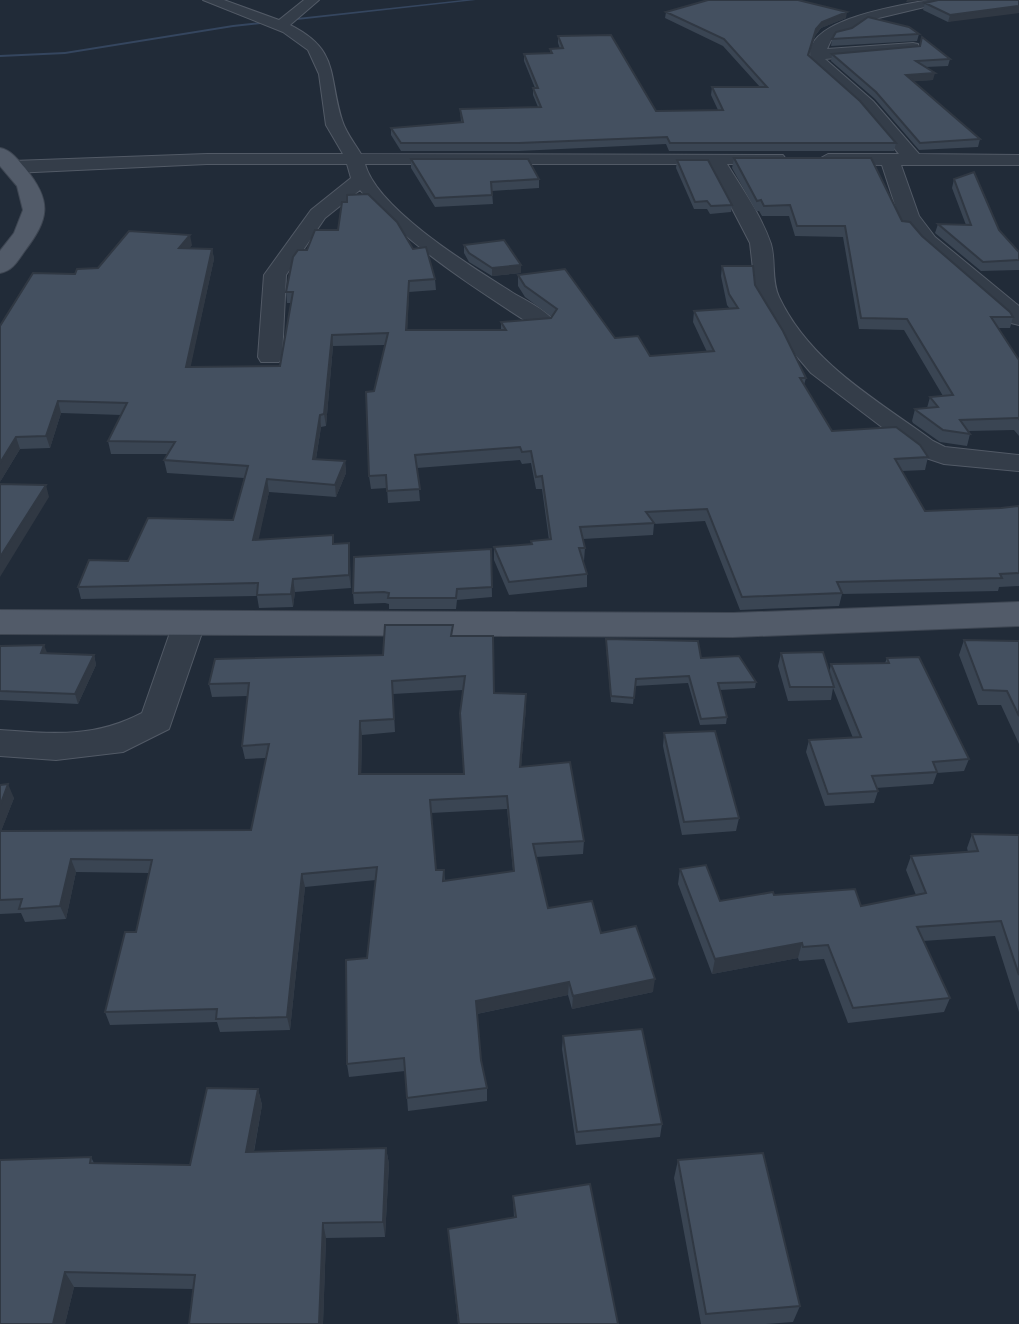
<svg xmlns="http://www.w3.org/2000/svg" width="1019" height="1324" font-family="'Public Sans',sans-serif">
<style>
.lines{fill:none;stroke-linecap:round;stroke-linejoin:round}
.stream{fill:#35465f;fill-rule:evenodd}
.minor-casing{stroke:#525a66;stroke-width:2}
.major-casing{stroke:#3e4652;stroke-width:2}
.minor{fill:#343d49;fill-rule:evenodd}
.major{fill:#525b69;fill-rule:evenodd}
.wall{fill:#3a4553;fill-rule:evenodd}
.shaded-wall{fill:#303843}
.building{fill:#445060;stroke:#303843;stroke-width:2;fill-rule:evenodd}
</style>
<rect width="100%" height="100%" fill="#212b38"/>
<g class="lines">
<path class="stream" d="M463,0H476L233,27L65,54L0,57V55L65,52L233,25Z"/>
<g class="minor-casing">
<path id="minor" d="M203,0H224L279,20L304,0H319L290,25C340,50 328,75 342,120C346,133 354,142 361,154L783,155L786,159L777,164H727C743,190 761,215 771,244C776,261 771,280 779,297C810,363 877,400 933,441L945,447L1019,455V471L944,464L920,456L811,373L782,339L756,295L750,243L709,164H365C377,209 472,267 510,291C524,300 545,309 555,322L551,327H535C472,286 409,247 360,190L325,218L286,275L282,357L279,362H261L258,357L264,275L311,210L351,178L347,164H207L13,173L4,167L13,161L207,154H343L326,125L319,74L308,50L283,32Z
M928,0H954L866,21L849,32L833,36L827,49L913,43L918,44V50L825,59L873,101L919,154L1019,155V165H901L919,216L935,237L1019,306V325L1011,323L921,245L899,217L882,165L828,164L819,159L828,154H899L861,107L812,63C795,20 900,6 928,0Z
M189,614L200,617L205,624L169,729L123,752L56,760L0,756V730C52,734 95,738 142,713L173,624L178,617Z"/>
</g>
<g class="major-casing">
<path id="major" d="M0,148C11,150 18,160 25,168C53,202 49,219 24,252C17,262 12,271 0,273V251L14,233L23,210L17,186L0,166Z
M1019,602V626L733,637L0,634V610L733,613Z"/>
</g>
<use href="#minor" class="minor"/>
<use href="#major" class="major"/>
</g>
<path class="wall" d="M1019,0L948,22L923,10L925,3Z
M666,12L846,18L821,28L815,36L809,55L896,143L894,151H669L666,144L519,151H401L391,135V128L461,122L460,109L538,107L533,95V88H535L524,61V54L550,53V49H560L558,43V36L656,111L718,110L711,95L712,87H760L723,46L665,18Z
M919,34L917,41L831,46L832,39Z
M832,54L950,59L948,66L926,67L933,80L913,81L980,139L978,147L919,150L875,99L831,61Z
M734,158L902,221L922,236L1013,317L1010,328H998L1019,360V436L1014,430L969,431L970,434L967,446L940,442L913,423L912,421L915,409L927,408L930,397L943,396L904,330L859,329L843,237L795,236L789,216H762L759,211H756L732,168Z
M411,159L539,179V188L492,191L493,204L435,207L411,168Z
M677,160L732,205L731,212L710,214L707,209H694L676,168Z
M954,179L1019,252V270L981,271L935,233L938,224L966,225L952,188Z
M192,245L189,248L212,249L214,259L190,367L280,366L291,303H287L286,292L413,249L435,279L436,290L409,292L407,330H501V322L551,318L552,317L525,297L518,286V275L615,338L650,356L707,352L693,322L694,311L730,309L727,305L721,276L722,266L755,285L806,378L804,385L832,431L928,457L925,470L902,471L925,511L1001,508L1019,506V586L999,587L998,591L842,594L839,606L740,610L705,521L654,524L653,535L583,539L585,548L584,561H583L587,574V587L509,595L494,560V547L531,544V541L549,540L542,489H536L531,463L522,464L520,460L417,468L420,501L388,503L387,488L371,489L369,476L374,391L385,345L333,346L326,426L321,427L316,459L345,461L346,473L336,497L269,492L258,539L334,544L349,543L351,588L295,592L293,607L259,608L257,596L81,599L78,587L128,561L233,520L244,478L167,473L164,460L168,454H111L108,441L121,415L61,413L50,448L20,449L0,482L75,274Z
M464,245L521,273L492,276L469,262L464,253Z
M491,549L492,597L457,600L456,609H389V604L385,603L354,604L353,593Z
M453,636L494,693L526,707L521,767L584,841L583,854L536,857L548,908L601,933L653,992L572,1009L568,995L477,1014L481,1060L487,1088V1101L408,1111L405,1071L349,1077L347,1064L367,958L376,880L305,887L290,1030L220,1032L217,1022L110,1025L105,1012L136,932L149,873L76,872L66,919L25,922L21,913L0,914V785L14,798L1,831L251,830L266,758L245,759L242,746L248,696L212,697L209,684L383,655ZM463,690V774H361L362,735L395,732L393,694ZM507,809L513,871L445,881L444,870H436L431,813Z
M606,639L701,658L756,682L755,688L720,690L727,717L726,724L700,725L688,683L635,686L633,704L611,702L606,646Z
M964,640L1019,641V744L1001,705H978L959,655Z
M0,646L47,653L94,655L96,665L78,704L0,700Z
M781,653L829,673L831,664L885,663L887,658L969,759L964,771L937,773L933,784L876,788L878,791L874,803L825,806L806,752L809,740L853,738L833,688L831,700L788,701L778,666Z
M664,733L739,818L736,831L682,835L663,746Z
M972,834L1019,835V1012L995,936L923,941L950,998L944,1012L848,1023L824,959L799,961L798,958L712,974L678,884L680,869L720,901L774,895L861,906L916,895L906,870L911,856L968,852L967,848Z
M563,1036L662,1124L660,1137L576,1145L562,1049Z
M258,1089L262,1105L254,1152L386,1148L389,1164L385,1237L326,1238L323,1324H189L193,1289L74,1287L65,1324H0L91,1157L94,1163L190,1165Z
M678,1160L800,1306L793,1322L766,1324H701L674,1178Z
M513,1196L618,1324H458L448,1229L514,1218Z"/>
<path class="shaded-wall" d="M907,0H930L906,2Z
M1019,6V13L948,22L950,15Z
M847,12L846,18L821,28L815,36L807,62L816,29L822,22Z
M935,73L933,80L905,82L906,75Z
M190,235L192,245L181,259L179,248Z
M212,249L214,259L188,379L186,367Z
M521,265V273L492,276V268Z
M409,281V292L407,341L406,330Z
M332,335L333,346L326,426L324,414Z
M58,401L61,413L50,448L46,436Z
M320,415L321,427L314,471L313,459Z
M16,437L20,449L0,482V463Z
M345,461L346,473L336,497L335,485Z
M267,479L269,492L256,552L253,540Z
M46,485L49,497L0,577V557Z
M349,543L350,556L351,588L349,575Z
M293,579L295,592L293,607L291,594Z
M44,645L48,655L41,653Z
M94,655L96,665L78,704L75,694Z
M526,694V707L520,781V767Z
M360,721L362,735L361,787L359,774Z
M8,784L14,798L0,834V806Z
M71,859L76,872L66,919L60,906Z
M302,874L305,887L290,1030L287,1017Z
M802,943L798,958L712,974L715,959Z
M655,979L653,992L572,1009L573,996Z
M569,982L568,995L476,1014V1001Z
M258,1089L262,1105L251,1167L246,1152Z
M386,1148L389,1164L385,1237L383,1222Z
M323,1223L326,1238L323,1324H319Z
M65,1272L74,1287L65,1324H53Z"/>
<path class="building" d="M708,0H798L847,12L822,22L816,29L808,55L860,101L896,143H670L667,137L519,143H401L391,128L463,122L460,109L541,107L533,88H538L524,54L552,53L550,49L563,48L558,36L611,35L656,111L723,110L712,87H767L724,39L666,12Z
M938,0H1019V6L950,15L925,3Z
M868,17L909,27L919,34L832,39L836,32L852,28Z
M922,37L950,59L916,61L935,73L906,75L980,139L920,143L876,92L832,54L920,46Z
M734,158H871L902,221L910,222L922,236L1010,312L1013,317H991L1019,360V419L1018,418L960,420L970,434L943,430L917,411L915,409L938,407L930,397L953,395L907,319L861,318L845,226H797L790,205L764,206L761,200L757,201Z
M411,159H528L539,179L491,182L492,195L435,198Z
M677,160H708L732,205L711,206L707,201L695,202Z
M974,172L999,230L1019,252V260L983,262L938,224L971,225L954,179Z
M368,194L397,222L413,249L426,247L435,279L409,281L406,330H506L501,322L551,318L557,309L525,286L518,275L565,269L615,338L638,336L650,356L714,351L694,311L738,308L729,294L722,266H753L755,285L783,331L806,378H800L832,431L896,427L920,445L928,457L895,459L925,511L1001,508L1019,506V573L1000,574L1002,578L837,582L842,593L742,597L707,509L646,512L654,523L580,527L585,548H579L587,574L509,582L494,547L532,544L531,541L551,539L542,476L536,477L531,451L522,452L520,447L415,455L420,489L387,491L386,475L369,476L366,392L374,391L388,333L332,335L324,414L320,415L313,459L345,461L335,485L267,479L253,540L333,535V544L349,543V575L293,579L291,594L257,595L258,583L78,587L89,560L128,561L148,518L233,520L248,466L164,460L175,442L108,441L127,403L58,401L46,436L16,437L0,463V326L33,273L75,274L77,269L98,268L129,231L190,235L179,248L212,249L186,367L280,366L293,292H286L293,257L298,250H307L315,230H338L342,202H347V195Z
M504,240L521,265L492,268L469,253L464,245Z
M0,484L46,485L0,557Z
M491,549L492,587L457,589L456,598H388L389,593L384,592L353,593L354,557Z
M385,625H453L451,636H493L494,693L526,694L520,767L570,762L584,841L533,844L548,908L592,901L601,933L636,926L655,979L573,996L569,982L476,1001L481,1060L487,1088L407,1098L404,1058L347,1064L346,960L367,958L377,867L302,874L287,1017L216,1019L217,1009L105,1012L125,932H136L152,860L71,859L60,906L19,909L22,899L0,900V831L251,830L269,744L242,746L249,683L209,684L215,659L383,655ZM465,676L460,713L464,774H359L360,721L394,719L392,681ZM507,796L514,871L443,881L444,870H436L430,800Z
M606,639L698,641L701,658L739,656L756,682L718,683L727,717L701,719L689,676L636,679L634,698L611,696Z
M964,640L1019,641V716L1007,691L983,690Z
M44,645L41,653L94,655L75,694L0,691V646Z
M823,652L834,687H790L781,653Z
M919,657L969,759L933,762L937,772L872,776L878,791L828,794L809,740L861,737L831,664L889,663L887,658Z
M715,731L739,818L684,822L664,733Z
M8,784L0,806V785Z
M972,834L1019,835V975L1001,921L917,927L950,998L853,1008L828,945L803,947L802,943L715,959L680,869L706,865L720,901L773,892L774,895L855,889L861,906L926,893L911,856L978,851Z
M642,1029L662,1124L577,1132L563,1036Z
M207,1088L258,1089L246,1152L386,1148L383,1222L323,1223L319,1324H189L195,1275L65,1272L53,1324H0V1160L91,1157L90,1163L190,1165Z
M763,1153L800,1306L706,1314L678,1160Z
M590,1184L618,1324H459L448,1229L516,1217L513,1196Z"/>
</svg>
